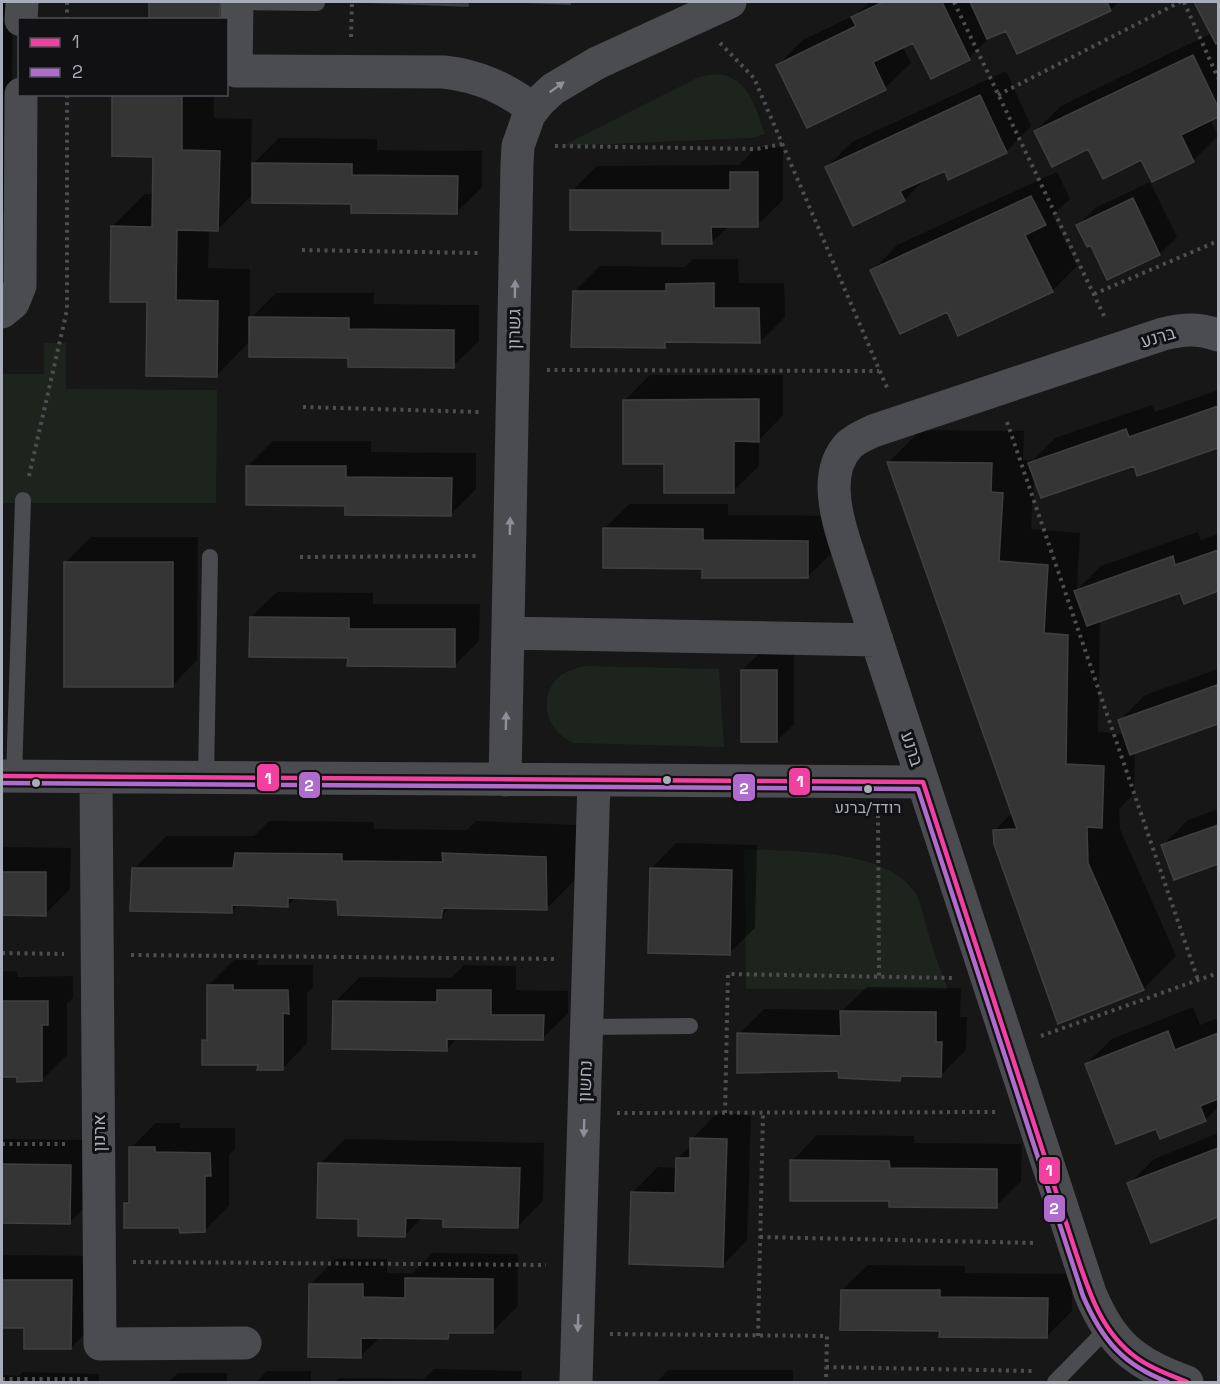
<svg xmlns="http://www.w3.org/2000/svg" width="1220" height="1384" font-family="'Space Grotesk',Heebo,sans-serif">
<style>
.green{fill:#1d241e}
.shadow{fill:#0007}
.building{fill:#353536;stroke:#3f4043;stroke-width:1.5}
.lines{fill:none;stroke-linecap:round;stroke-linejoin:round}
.path{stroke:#4d4e52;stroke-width:4;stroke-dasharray:3 4.5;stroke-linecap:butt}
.service{stroke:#4b4c50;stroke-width:16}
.minor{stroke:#4b4c50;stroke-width:33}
.bus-1-casing{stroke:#111113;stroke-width:9}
.bus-2-casing{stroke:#111113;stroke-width:9}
.bus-1{stroke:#f240a1;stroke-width:4.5}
.bus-2{stroke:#b06ccc;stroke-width:4.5}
.oneway{fill:#8c9099}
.bus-dot{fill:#a8adb8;stroke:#111113;stroke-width:2}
.labels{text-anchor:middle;stroke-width:6;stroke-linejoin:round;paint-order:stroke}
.bus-label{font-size:16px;fill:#a8adb8;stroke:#111113}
.street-label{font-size:18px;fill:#a8adb8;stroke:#111113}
.line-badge{stroke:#111113;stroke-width:2}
.badge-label{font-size:16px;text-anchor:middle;font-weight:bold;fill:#fff}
</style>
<rect width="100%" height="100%" fill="#171717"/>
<path class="green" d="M709,75C713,75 719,74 723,75C750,80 757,113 765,134L752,138L562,146L697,78Z
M44,343H66V389L217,390L216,503H2V374H44Z
M584,666L719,669L724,747L574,743C550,733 537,704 555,681C562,672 573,669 584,666Z
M744,849C792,852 888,848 916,894C921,903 923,915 926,925C932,947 939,968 948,990L746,989Z"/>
<path class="shadow" d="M2,2H13L10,204L2,213Z
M151,2H250L226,20H150Z
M379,2H470L467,5Z
M869,2H1119L1110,10L1006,29L993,34L969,58L931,77L913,41L902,46L911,63L885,88L808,126L778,65L803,40L857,14Z
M1196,2H1218V115L1210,119L1218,136L1193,161L1142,158L1089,147L1036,131L1061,106L1212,33Z
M1006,71L1031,126L1006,152L945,169L926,178L904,200L853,224L827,167L852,142Z
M114,94H214V118L252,119L251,166L279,138L377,139V150L482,151V187L457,212L253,194L218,229H209L208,268L250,269V319L276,293H374V304L479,305V341L453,366L350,356L250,341L217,375L149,301L112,227L145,194H154L155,155Z
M757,147H783V200L757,225L729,226L711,243L664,229L572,191L597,166L739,165Z
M1057,172L1070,199L1053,215L1077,266L1052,291L948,310L872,271L897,245Z
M1150,182L1177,237L1160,254L1092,244L1078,225L1095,208Z
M693,259H738L739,283H784L785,317L760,342L669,341L664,346L574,292L600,266L685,267Z
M650,375H783V415L759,440V466L733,491L666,463L624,401Z
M1218,390V446L1138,474L1135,464L1034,477L1031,529L1080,533L1077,590L1101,566L1198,532L1201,540L1218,534V590L1185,602L1181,591L1100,620L1098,732L1124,734L1120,720L1145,695L1218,669V723L1135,752L1134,794L1119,809L1120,829L1176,956L1143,989L995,830L1013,812L889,462L921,430L1024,431L1023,460H1033L1055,438L1152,405L1155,412Z
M273,441H371V452L476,453V489L451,514L248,466Z
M2,503H3L2,627Z
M629,504H728V515L833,516V552L807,577L704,567L604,529Z
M91,537H198L197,660L172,686L66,562Z
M277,592L373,593V604H480L479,641L454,666L349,656L251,617Z
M760,653H794V724L777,741L742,670Z
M1218,809V863L1175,878L1163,845L1188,820Z
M269,821L374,822V829L467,830L476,821L578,825L579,876L546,909L450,907L441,917L339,899L297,897L288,905L239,904L231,912L134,869L166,836H254Z
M676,843L757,845L755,928L729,953L651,869Z
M2,847L71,848L70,889L45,914H2Z
M234,960H258L257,965H313V987L307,993V1043L282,1069L259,1064L203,1041L209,1035V985Z
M464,965L516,966V990L568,991V1013L543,1038L459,1037L447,1049L335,1002L360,977L451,978Z
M2,971L17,972L18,977L73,976V998L67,1004V1055L42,1080L19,1075H2Z
M867,987L961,988L960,1017H967L966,1050L941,1075H905L900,1080L840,1070L739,1034L764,1009L843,1010Z
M1193,1007L1200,1025L1218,1018V1107L1205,1120L1086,1064L1112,1039Z
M717,1113L751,1115L747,1240L722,1266L633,1192L658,1167L677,1168V1159L692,1144V1139Z
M156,1123H180V1128H235V1149L229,1155V1206L204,1231L181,1226L125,1203L131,1198V1148Z
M1218,1133V1215L1152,1241L1129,1184L1154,1159Z
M817,1135L914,1136V1143L1022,1144L1021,1181L996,1206L891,1200L792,1161Z
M2,1139L96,1140L95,1197L70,1222L2,1221Z
M345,1139L544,1143L543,1201L517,1227L445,1218L423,1217L405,1235L360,1218L320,1164Z
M432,1253L518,1254V1306L492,1332L453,1331L448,1337H380L360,1357L310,1285L335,1259H387V1273H413Z
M2,1255L97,1256L96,1322L71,1348L26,1327H2Z
M868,1265L965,1266V1273L1072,1274V1311L1047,1336L941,1329L842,1290Z
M434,1369L522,1371L521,1382H334L339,1378L424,1379Z
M669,1370H793V1382H656Z
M267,1371H311V1382H256Z
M23,1372L99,1374V1382H2V1375L19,1376Z
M178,1373H227V1382H168Z"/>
<path class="building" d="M149,2H220L219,20H149Z
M362,2H468V6Z
M519,2H570V4Z
M883,2H942L970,60L931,79L913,43L873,62L886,90L807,128L776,65L856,26L851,17Z
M970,2H1107L1111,11L1017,54L1006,31L987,39Z
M1194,2H1218V42L1216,44Z
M1193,55L1218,107V117L1181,135L1194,162L1152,182L1141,160L1103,179L1088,149L1052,167L1034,131Z
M112,94H182V150L220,151L218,231L177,230L176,300L218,301L217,377L146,376L147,302H110L111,226L152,227L153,157L112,156Z
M980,95L1007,153L948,180L945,171L900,191L905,201L853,226L825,167Z
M252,163L352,164V175L458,176L457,214L351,213V204L252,203Z
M730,172H758V227H711L712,244H662V231L570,230V190H730Z
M1031,196L1046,225L1025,235L1053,292L958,336L947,312L900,334L870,270Z
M1133,198L1160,255L1107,280L1091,246L1087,247L1076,225Z
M714,283V308H759L760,343L665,342V348L571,347L573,291H666V284Z
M249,317L349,318V329L454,330V368L348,367V358L249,357Z
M759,399V442L734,441V493H664V464H623V400Z
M1218,406V448L1137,476L1134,466L1041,498L1028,463L1126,429L1129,437Z
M887,462L992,463L991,492L1003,493L999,561L1048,565L1044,633L1068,635L1066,764L1104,766L1102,828L1087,827L1088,863L1144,990L1058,1024L994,844L993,830L1017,829Z
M246,466H346V477L452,478L451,516L345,515V506L246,505Z
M603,528L703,529V540L808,541V578H702V569L603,568Z
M1218,550V591L1184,604L1180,593L1087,626L1074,591L1173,556L1175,565Z
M64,562H173V687H64Z
M250,617L349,618V629H455V667L347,666L348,658L249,657Z
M741,670H777V742H741Z
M1217,685L1218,691V724L1130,755L1118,720Z
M1218,825V864L1174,880L1161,845Z
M235,853L342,854V861L443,862L442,853L546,857L547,910L443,908L441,918L338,915L337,900L288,898V907L232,905V913L130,911L132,868H233Z
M650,868L732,870L730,955L648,953Z
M2,872H46V916L2,915Z
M207,985H233V990H288L289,1014L283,1013V1070H257L258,1065H202V1040H207Z
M437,990H491V1015H544L543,1040L447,1039V1051L332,1049L333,1001L437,1002Z
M2,1001H48V1025H42V1081L17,1082V1077H2Z
M840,1011L936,1012V1042H942L941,1077L901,1076L900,1081L839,1078L838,1071L737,1073V1033L841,1036Z
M1168,1031L1175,1050L1218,1033V1099L1200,1106L1206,1121L1160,1139L1156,1129L1116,1144L1085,1064Z
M690,1138L727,1139L723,1267L629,1264L631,1192L675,1193L676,1158H690Z
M129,1147H155V1152L210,1153L211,1176H205V1232L180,1233L179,1228H124V1203H129Z
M1218,1148V1217L1151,1243L1127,1183Z
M790,1160L889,1161L890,1168L997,1169V1208L889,1207V1201H790Z
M318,1163L520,1168L518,1228L443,1227V1219L406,1218L405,1237L358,1236V1219L317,1218Z
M2,1164L71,1165L70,1224L2,1223Z
M405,1278L493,1279V1333H449L448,1339L361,1338V1358L308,1357L309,1284H363V1297L405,1298Z
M2,1280H72L71,1349H24V1328H2Z
M841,1290H940V1297L1048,1298L1047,1338L939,1337L940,1331L840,1330Z"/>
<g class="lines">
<path class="path" d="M954,2L1105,318
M1184,2L1218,78
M67,20V2
M351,37L352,2
M720,43L754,78L888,390
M998,95L1180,2
M555,146L757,149L782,144
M302,250L481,253
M1094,294L1218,241
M547,370L879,371
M303,407L479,412
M1007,422L1198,980
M29,476L67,310V94
M300,557L476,556
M878,815L879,976
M2,953L64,954
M131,955L556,959
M1041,1036L1218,973
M617,1113L997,1112
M725,1113L728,974L952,978
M2,1144H65
M760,1237L1036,1243
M133,1262L546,1265
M610,1334L827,1336L826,1382
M758,1336L763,1113
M826,1367L1032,1371
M2,1379H91"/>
<path class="service" d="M237,2L317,3
M14,776L23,500
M206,778L210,557
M587,1027L690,1026
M1055,1382L1107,1329"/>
<path class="minor" d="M237,2L236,71L444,72C479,76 505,88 533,109
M21,20L22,2
M2,312L13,303L20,286L21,94
M508,633L877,640
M2,776L923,782
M96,777L100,1344L245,1343
M505,780L517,164L518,146L529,115L539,102L553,89L597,63L730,2
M576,1382L594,780
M1187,1382C1135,1364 1111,1344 1090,1293L844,540C835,511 825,470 849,445C855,439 865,435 873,431L1163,334C1183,329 1199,328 1218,335"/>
<g class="bus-1-casing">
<path id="bus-1" d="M2,776L923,782L1073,1244C1087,1286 1099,1331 1137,1358C1152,1369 1170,1375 1187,1382"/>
</g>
<g class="bus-2-casing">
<path id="bus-2" d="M2,783L918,789L1083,1296C1102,1340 1123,1365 1168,1382"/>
</g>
<use href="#bus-1" class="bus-1"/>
<use href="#bus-2" class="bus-2"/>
</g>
<defs><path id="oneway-solid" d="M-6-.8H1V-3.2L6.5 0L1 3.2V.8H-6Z" transform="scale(1.5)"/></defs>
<g class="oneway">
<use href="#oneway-solid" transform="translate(557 87) rotate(-36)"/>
<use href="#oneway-solid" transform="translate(515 289) rotate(-89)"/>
<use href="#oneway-solid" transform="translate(510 526) rotate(-89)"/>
<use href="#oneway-solid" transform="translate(506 721) rotate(-89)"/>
<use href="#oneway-solid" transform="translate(584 1128) rotate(92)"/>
<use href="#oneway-solid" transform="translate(578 1323) rotate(92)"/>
</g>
<g class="bus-dot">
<circle cx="667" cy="780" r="5"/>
<circle cx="36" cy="783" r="5"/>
<circle cx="868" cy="789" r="5"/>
</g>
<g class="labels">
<g class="bus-label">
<text x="868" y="813">רודד/ברנע</text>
</g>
<g class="street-label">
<text transform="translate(514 329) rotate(-89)" y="6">גשרון</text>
<text transform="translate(1158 337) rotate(-16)" y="6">ברנע</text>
<text transform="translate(912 749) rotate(72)" y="6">ברנע</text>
<text transform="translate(585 1081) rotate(-88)" y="6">נחשון</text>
<text transform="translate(99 1133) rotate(-90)" y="6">ארנון</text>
</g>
</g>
<g class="line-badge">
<rect x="256" y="763" width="24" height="29" rx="6" fill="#f240a1"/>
<rect x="788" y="767" width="23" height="29" rx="6" fill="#f240a1"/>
<rect x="298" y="771" width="23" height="28" rx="6" fill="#b06ccc"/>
<rect x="732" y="773" width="24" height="29" rx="6" fill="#b06ccc"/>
<rect x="1038" y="1156" width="23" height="29" rx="6" fill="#f240a1"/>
<rect x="1043" y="1194" width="23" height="29" rx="6" fill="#b06ccc"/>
</g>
<g class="badge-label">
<text x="268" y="784">1</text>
<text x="800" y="787">1</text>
<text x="309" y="791">2</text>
<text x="744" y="794">2</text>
<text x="1049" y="1176">1</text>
<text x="1054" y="1214">2</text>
</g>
<rect width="1220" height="1384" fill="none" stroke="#a8adb8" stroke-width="6"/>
<rect x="18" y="18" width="210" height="78" fill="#111113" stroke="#4d4f55" stroke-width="1.5"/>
<rect x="30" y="38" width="30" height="9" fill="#f240a1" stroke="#4d4f55" stroke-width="1.5"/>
<text x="72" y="48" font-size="18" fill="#a8adb8">1</text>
<rect x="30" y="68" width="30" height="9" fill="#b06ccc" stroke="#4d4f55" stroke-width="1.5"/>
<text x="72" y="78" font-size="18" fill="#a8adb8">2</text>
</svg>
